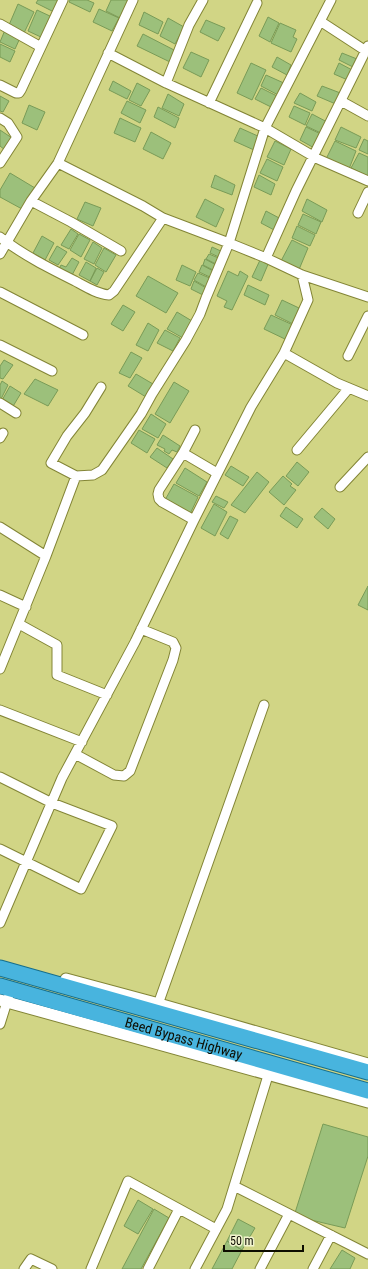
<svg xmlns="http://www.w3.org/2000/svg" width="368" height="1269" font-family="'Roboto Condensed',sans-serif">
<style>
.building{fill:#9cc07b;stroke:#799b57}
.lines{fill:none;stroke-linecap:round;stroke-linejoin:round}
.minor-casing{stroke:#838536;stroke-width:11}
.tertiary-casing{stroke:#838536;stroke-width:13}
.trunk-casing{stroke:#166e8b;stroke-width:17}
.minor{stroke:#fff;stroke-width:9}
.tertiary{stroke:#fff;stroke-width:11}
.trunk{stroke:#48b4de;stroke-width:15}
.labels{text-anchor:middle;stroke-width:3;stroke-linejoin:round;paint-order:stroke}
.street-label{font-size:14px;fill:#0d0d00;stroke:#f0f3cc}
</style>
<rect width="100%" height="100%" fill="#d1d585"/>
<path class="building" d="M38,0H59L54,12L36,3Z
M70,0H87L94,3L90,12L69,2Z
M111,0H128L120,18L106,11Z
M18,4L34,12L24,33L9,25Z
M99,9L119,18L112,31L93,22Z
M37,10L52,17L43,38L28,31Z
M144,12L163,22L158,34L139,25Z
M268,17L279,23L270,42L259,36Z
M168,18L184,27L175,44L160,36Z
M206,20L225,28L218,41L200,32Z
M280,23L296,30L293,37L297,39L291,52L271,43Z
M5,30L20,38L15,49L0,42Z
M143,34L176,51L170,62L137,46Z
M0,44L15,51L10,62L0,57Z
M191,52L209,60L201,77L183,68Z
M342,53L357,59L353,67L339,60Z
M277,57L291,65L287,75L272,67Z
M251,63L266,70L252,100L237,93Z
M339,63L354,71L350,81L334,74Z
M266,75L286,84L280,96L261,86Z
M113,81L131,91L127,99L109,90Z
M137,83L150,90L141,106L129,100Z
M322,86L343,94L338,105L317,96Z
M261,88L279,97L273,108L255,99Z
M300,93L316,102L312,111L294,103Z
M168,94L184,104L179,116L162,108Z
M0,96L9,101L3,112L0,111Z
M127,101L146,110L140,123L121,113Z
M29,105L45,112L37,130L22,123Z
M294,106L310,113L305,125L289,117Z
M158,107L179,118L175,128L154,117Z
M312,114L329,123L323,134L306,126Z
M120,118L141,128L135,142L114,133Z
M306,127L323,135L316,149L300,140Z
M341,127L361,137L356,148L335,140Z
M240,128L260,137L254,150L234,141Z
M0,130L12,138L5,150L0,146Z
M151,132L171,143L163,159L143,149Z
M364,139L368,141V154L359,150Z
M275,141L291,149L284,165L267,157Z
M335,141L356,151L349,169L326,159Z
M359,153L368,157V176L351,168Z
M267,159L283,167L277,181L260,173Z
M10,173L35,188L22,209L0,197V190Z
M215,175L235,185L232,195L211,187Z
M259,175L275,184L271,195L254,187Z
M205,199L224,209L216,227L196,217Z
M307,199L327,210L322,222L302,211Z
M85,202L101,208L93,226L77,219Z
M266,211L281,219L276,231L261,223Z
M303,214L321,222L316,234L298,225Z
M297,226L315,235L310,246L292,238Z
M71,229L78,234L69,249L61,245Z
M79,234L90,240L81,257L70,250Z
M42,236L54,243L45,260L33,253Z
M292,240L308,248L298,272L281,261Z
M93,242L102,248L94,264L84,259Z
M57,246L67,252L58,265L49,260Z
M212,247L223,252L221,258L210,253Z
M104,248L116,255L106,272L95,265Z
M209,254L221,259L218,265L206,259Z
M72,258L79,262L71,277L58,271L61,265L66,267Z
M261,258L269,262L261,281L252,277Z
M205,259L218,266L215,271L203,265Z
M86,262L96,268L90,281L79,275Z
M182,265L196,272L190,286L176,280Z
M202,265L215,272L212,278L199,272Z
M97,268L104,272L97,285L90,281Z
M228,271L238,276L240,271L248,276L232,310L224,307L227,301L217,296Z
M198,273L212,279L208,288L194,280Z
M148,276L178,293L166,313L136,296Z
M194,281L208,289L205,296L191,289Z
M248,285L269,295L265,305L244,295Z
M282,300L299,308L293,324L275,315Z
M123,305L135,312L123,331L111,324Z
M177,312L192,321L183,338L167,329Z
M271,315L293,325L287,340L264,329Z
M148,323L159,330L148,351L136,345Z
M165,330L180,338L173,351L157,343Z
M131,352L142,358L130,378L119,373Z
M4,360L13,365L3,379L0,378V366Z
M136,374L153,384L146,397L128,386Z
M35,379L58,390L48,406L24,394Z
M2,381L8,385L0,401V385Z
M174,382L189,391L170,423L155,414Z
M10,386L21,393L12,408L1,402Z
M151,414L166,424L158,438L142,429Z
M139,430L155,439L147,453L131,443Z
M163,435L180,446L177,452L172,450L169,454L164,451L165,449L157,445Z
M157,448L173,459L167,468L150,457Z
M297,462L309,472L298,486L286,476Z
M231,466L249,477L243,486L225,475Z
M185,468L207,482L199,496L176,483Z
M257,472L269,482L245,513L231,505Z
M283,476L292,484L290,486L296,490L284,505L269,492Z
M174,484L198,497L190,514L165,500Z
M216,496L228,502L224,508L212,502Z
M214,504L227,512L215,536L201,528Z
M286,507L303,519L297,528L280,516Z
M322,508L335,519L328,529L314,517Z
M230,516L238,520L228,539L220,534Z
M368,586V610L358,605Z
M323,1124L368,1137V1156L345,1228L294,1216Z
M138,1200L153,1209L138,1234L124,1226Z
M154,1209L169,1218L141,1269H122Z
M238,1219L255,1228L242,1250L227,1241Z
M227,1241L242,1250L232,1269H212Z
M342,1250L355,1258L350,1269H330Z"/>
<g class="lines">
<g class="minor-casing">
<path id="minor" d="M331,0L265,128L229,243L266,258L302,275L368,297
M320,21L366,51
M0,24L41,47
M108,53L166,83L265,128L318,159L368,181
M166,83L189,25L203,0
M0,85L16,93H19L21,90L63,0
M341,101L368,116
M209,103L257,3
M0,118L8,123L17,137L0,163
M58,163L143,206L163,218L229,243L206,298L200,314L186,340L152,394L141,414L102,470L93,475L76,476
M31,201L71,222L121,251
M358,213L368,192
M0,237C23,255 49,268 75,281C86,287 97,294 109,295L114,291L163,218
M0,254L31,201L58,163L133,0
M266,258L296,191L368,46
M0,292L83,335
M0,345L52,371
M284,353L337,383L368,396
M348,356L368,316
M0,403L16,413
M0,438L3,433
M297,450L349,388
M183,453L217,473
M340,487L368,457
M194,520L162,502L159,499L158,494L159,490L183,453L195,430
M0,527L46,556
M0,595L26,607
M19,624L57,645V675L107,695
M0,669L46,556L76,476L51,463L67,436L85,413L101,387
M0,710L82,742
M75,754L114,775L124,776L130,771L173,660L176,648L173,642L141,629
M0,777L52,803L112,826L81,889L0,849
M0,923L62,778L135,642L194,520L251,407L284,353L308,300L302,275
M156,1010L264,705
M0,1024L11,989
M234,1186L368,1254
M24,1269L31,1259L52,1269
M91,1269L128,1181L216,1229
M148,1269L179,1209
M195,1269L227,1209L270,1069
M260,1269L289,1214
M313,1269L331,1235"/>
</g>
<g class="tertiary-casing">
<path id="tertiary" d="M66,979L159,1004L368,1064
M0,1000L368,1102"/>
</g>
<g class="trunk-casing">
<g id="trunk">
<path d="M0,968L368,1072"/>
<path id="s1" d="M0,986L368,1091"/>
</g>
</g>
<use href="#minor" class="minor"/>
<use href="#tertiary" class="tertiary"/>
<use href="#trunk" class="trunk"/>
</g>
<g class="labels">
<g class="street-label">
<text dy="5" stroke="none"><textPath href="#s1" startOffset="191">Beed Bypass Highway</textPath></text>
</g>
</g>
<path d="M224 1245v6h79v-6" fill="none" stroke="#0d0d00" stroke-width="2"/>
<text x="230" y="1245" font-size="12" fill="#0d0d00" stroke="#f0f3cc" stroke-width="3" paint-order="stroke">50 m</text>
</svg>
